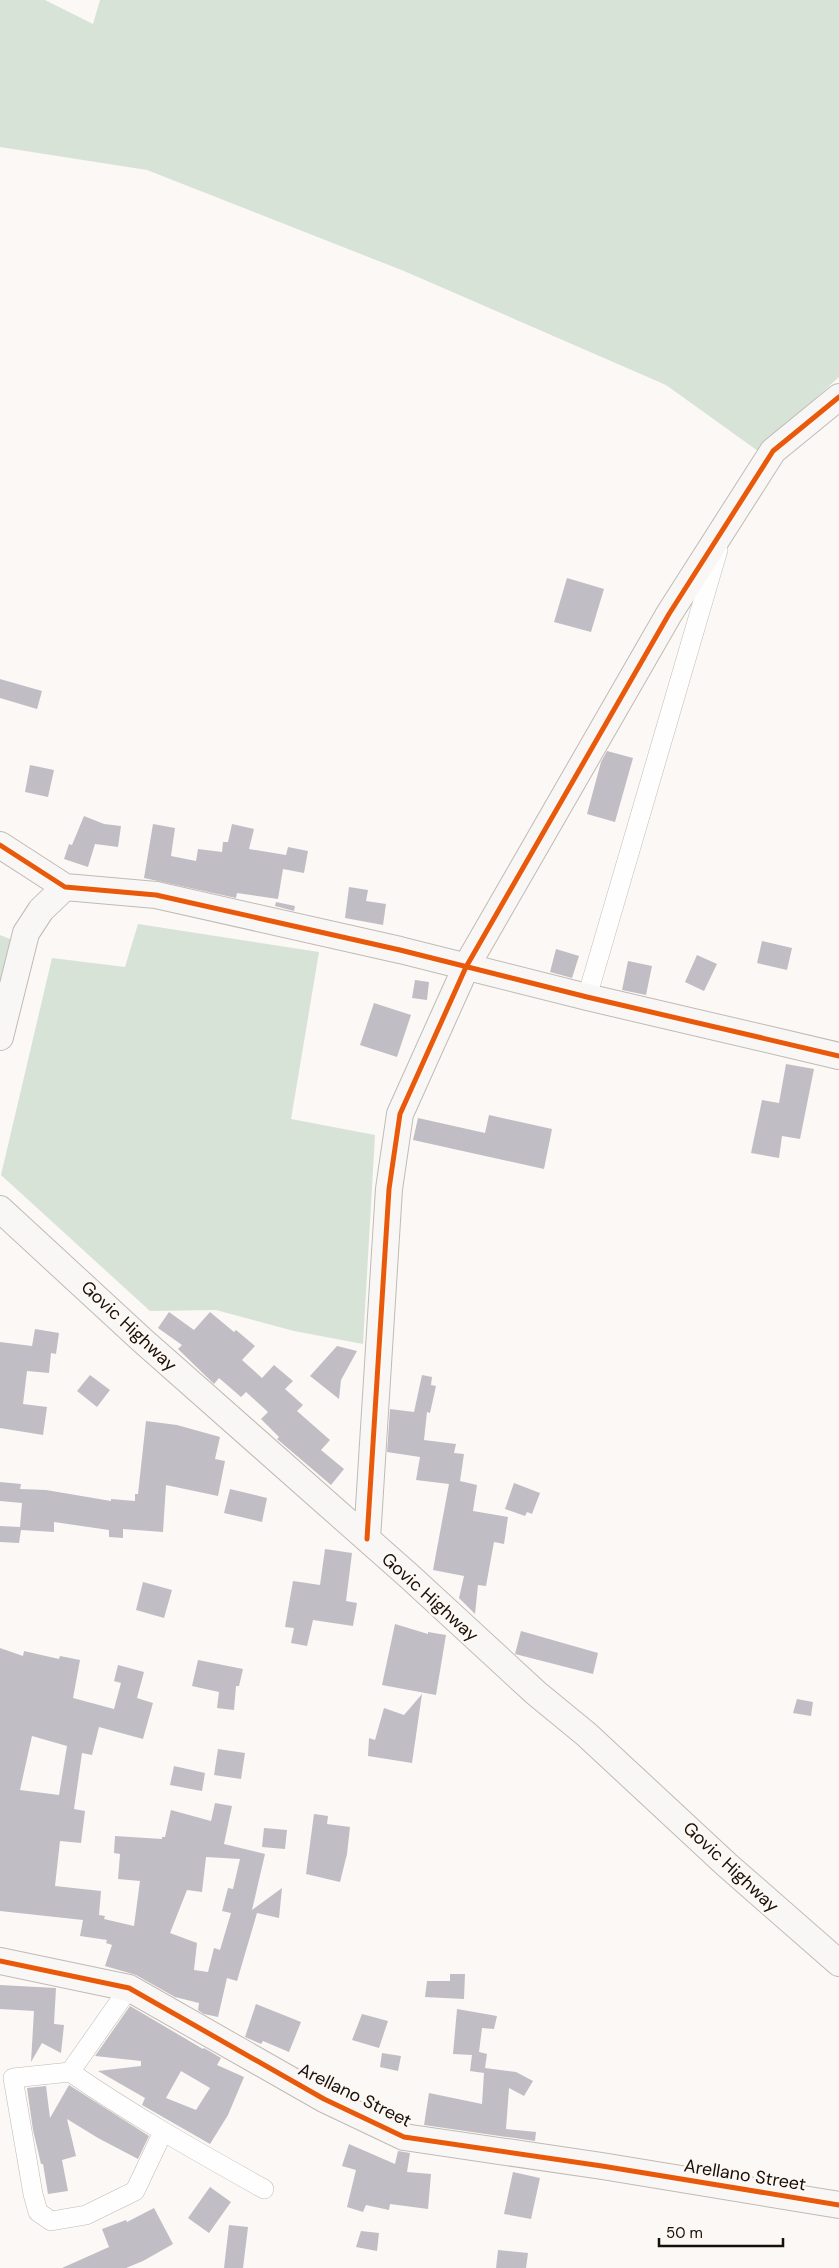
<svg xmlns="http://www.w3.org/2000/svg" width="839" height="2268" font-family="'DM Sans',sans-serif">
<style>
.green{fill:#d7e3d7}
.building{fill:#c0bec4;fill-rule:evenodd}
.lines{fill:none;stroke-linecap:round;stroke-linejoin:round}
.street-casing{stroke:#c0bab4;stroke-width:20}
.secondary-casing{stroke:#c0bab4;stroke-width:28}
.street{stroke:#fefefe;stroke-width:19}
.secondary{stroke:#f9f7f5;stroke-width:26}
.cycleway-casing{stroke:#fdf8f3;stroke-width:8}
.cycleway{stroke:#e8590c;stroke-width:5}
.labels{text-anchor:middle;stroke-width:5;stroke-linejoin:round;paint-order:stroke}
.street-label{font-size:18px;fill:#180f08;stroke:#fdf8f3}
</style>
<rect width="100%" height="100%" fill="#fbf8f5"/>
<path class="green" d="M0,0H45L93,24L100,0H839V377L758,451L666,385L404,271L147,170L0,147Z
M138,924L319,952L291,1119L375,1135L363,1344L294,1331L216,1310L150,1311L1,1175L52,958L125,967Z
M0,935L15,941L0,999Z"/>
<path class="building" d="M567,578L604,589L591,632L554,622Z
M0,679L42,691L37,709L0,698Z
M607,751L633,758L615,822L587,814L601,762Z
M30,765L54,770L48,797L25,792Z
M84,816L104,824L121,826L118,847L95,844L88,867L64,859L69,844L72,845Z
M153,824L175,828L171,856L196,861L198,849L222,852L223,842H228L232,824L254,829L249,849L286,855L288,847L308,851L304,873L283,869L278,899L237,893L236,898L144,878Z
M349,887L368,890L366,901L386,904L383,925L345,918Z
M276,902L295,906L294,911L275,906Z
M762,941L792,948L787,970L757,963Z
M556,949L579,956L572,978L550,972Z
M697,955L717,964L704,991L685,982Z
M628,961L652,966L646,995L622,990Z
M415,980L429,982L427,1000L412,998Z
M374,1003L411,1015L397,1057L360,1045Z
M786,1064L814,1069L800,1139L782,1136L779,1158L751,1153L762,1100L779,1103Z
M489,1115L552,1129L544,1169L413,1140L418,1118L485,1133Z
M169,1312L194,1330L210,1312L234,1332L236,1330L255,1346L242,1360L262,1378L274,1365L293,1381L285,1389L303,1405L297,1411L330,1440L321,1450L344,1469L331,1485L277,1439L279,1437L261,1419L268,1412L246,1392L241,1397L219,1378L214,1384L178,1349L182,1345L158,1328Z
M35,1329L59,1333L56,1354L51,1353L49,1373L27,1371L23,1404L47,1407L43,1435L0,1428V1342L32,1346Z
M337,1346L357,1351L341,1380L339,1399L310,1376Z
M90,1375L110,1390L97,1407L77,1391Z
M422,1375L432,1377L431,1385L436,1386L430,1413L427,1412L424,1440L456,1444L454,1453L464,1454L460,1481L477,1485L473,1511L508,1517L504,1544L494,1542L486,1586L478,1585L475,1614L459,1598L464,1576L433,1570L449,1484L416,1480L420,1457L387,1452L390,1409L414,1412Z
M146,1421L177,1425L220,1437L215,1459L225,1461L218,1496L166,1485L163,1532L123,1529V1538L109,1537V1530L54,1522V1532L21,1530L19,1543L0,1542V1526L20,1527L22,1503L0,1501V1482L21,1484L20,1489L46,1490L111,1501V1499L135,1501V1494H138Z
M514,1483L540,1493L532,1514L527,1512L525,1516L505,1509Z
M230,1489L267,1498L262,1522L224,1513Z
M325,1549L352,1553L346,1601L357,1603L353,1626L313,1620L307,1646L291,1643L294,1628L285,1627L293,1581L320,1585Z
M143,1582L172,1590L164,1618L136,1610Z
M395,1624L428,1634V1632L446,1635L436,1695L382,1685Z
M521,1631L598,1653L593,1674L515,1654Z
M0,1648L23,1656L24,1651L59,1659L60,1656L80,1660L73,1698L114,1709L121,1683L114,1681L118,1665L144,1672L137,1698L153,1703L143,1739L99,1727L92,1755L82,1753L74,1809L85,1811L81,1843L60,1841L55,1886L101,1891L99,1915L105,1916L104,1919L134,1926L140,1881L118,1879L120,1854L114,1853L115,1836L162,1839V1837H165L171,1810L211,1821L215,1803L232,1806L224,1844L265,1854L252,1910L282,1888L279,1918L257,1913L237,1981L227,1978L218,2017L204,2014L198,2010L199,2003L175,1997L136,1975L105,1966L112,1945L106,1943L107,1940L80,1936L83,1920L0,1911ZM32,1736L67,1746L59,1795L20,1790ZM206,1857L240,1859L233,1889L228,1888L222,1911L231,1913L220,1950L214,1948L208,1972L194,1970L197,1943L170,1933L187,1890L202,1892Z
M198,1660L243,1669L239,1686H236L234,1710L217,1708L219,1692L192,1686Z
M422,1694L412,1763L368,1756L369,1738L375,1740L384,1708L404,1715Z
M797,1699L813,1702L811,1716L793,1713Z
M218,1749L245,1753L241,1779L214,1775Z
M174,1766L205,1773L202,1791L170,1785Z
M314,1814L328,1816L327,1824L350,1827L347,1854L340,1882L306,1874Z
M264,1828L287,1830L285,1849L262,1847Z
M450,1974H465L464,1999L425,1997L427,1981H450Z
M0,1985L56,1988L54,2024L64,2025L61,2053L42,2043L31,2062L34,2011L0,2009Z
M256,2004L301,2022L289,2052L263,2041L261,2044L245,2037Z
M130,2006L203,2049L204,2048L221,2058L217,2065L244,2077L228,2115L210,2144L142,2105L145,2098L98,2071L141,2066V2061L95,2056ZM181,2071L210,2088L196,2110L166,2098Z
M457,2009L497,2016L494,2029L482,2028L479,2052L487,2054L485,2068L516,2072L533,2081L524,2096L509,2088L506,2129L536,2132L535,2141L424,2125L429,2093L482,2104L484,2073L470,2071L472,2055L453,2054Z
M362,2014L388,2021L379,2048L352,2040Z
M382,2053L401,2056L398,2071L380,2067Z
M69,2085L149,2136L138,2159L98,2138L67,2119L76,2156L62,2160L68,2191L48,2194L43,2164H41L33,2130L27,2088L46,2086L50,2118Z
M349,2144L395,2164L398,2151L410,2153L407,2172L431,2174L428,2209L390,2204L389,2210L366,2205L363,2212L347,2207L356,2170L342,2166Z
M513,2172L540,2178L531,2219L504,2214Z
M210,2187L231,2202L209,2233L188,2218Z
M154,2208L173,2244L143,2261L126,2268H62L109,2247L102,2229L126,2220L127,2222Z
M229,2225L248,2227L243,2268H224Z
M361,2231L379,2233L377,2251L356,2247Z
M498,2250L528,2253L526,2268H496Z"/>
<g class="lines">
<g class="street-casing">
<path id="street" d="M587,997L718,550
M70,2072L129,1988
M163,2132L135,2191L86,2215L51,2221L38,2212L33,2194L13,2078L70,2072C132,2115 198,2152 264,2189"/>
</g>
<g class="secondary-casing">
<path id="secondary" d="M0,845L65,887L156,895L400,950L587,997L839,1056
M0,1037L26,933L41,910L65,887
M0,1209L142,1340L409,1576L536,1693L586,1734L727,1865L839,1963
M367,1539L389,1189L400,1114L466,967L669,614L773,451L839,397
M0,1961L129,1988L324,2099L404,2137L602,2166L839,2205"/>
</g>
<use href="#street" class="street"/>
<use href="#secondary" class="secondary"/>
<g class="cycleway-casing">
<path id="cycleway" d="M0,845L65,887L156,895L400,950L587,997L839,1056
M367,1539L389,1189L400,1114L466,967L669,614L773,451L839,397
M0,1961L129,1988L324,2099L404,2137L602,2166L839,2205"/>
</g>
<use href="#cycleway" class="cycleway"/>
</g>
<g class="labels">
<g class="street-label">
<text transform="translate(129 1326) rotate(43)" y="6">Govic Highway</text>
<text transform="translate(430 1597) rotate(42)" y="6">Govic Highway</text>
<text transform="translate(731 1867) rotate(43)" y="6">Govic Highway</text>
<text transform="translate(355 2095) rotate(26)" y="6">Arellano Street</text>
<text transform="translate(745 2175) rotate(9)" y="6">Arellano Street</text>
</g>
</g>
<path d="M659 2238v8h124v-8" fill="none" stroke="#180f08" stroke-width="2.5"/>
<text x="666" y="2238" font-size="15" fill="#180f08" stroke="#fdf8f3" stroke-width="4" paint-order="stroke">50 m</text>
</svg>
